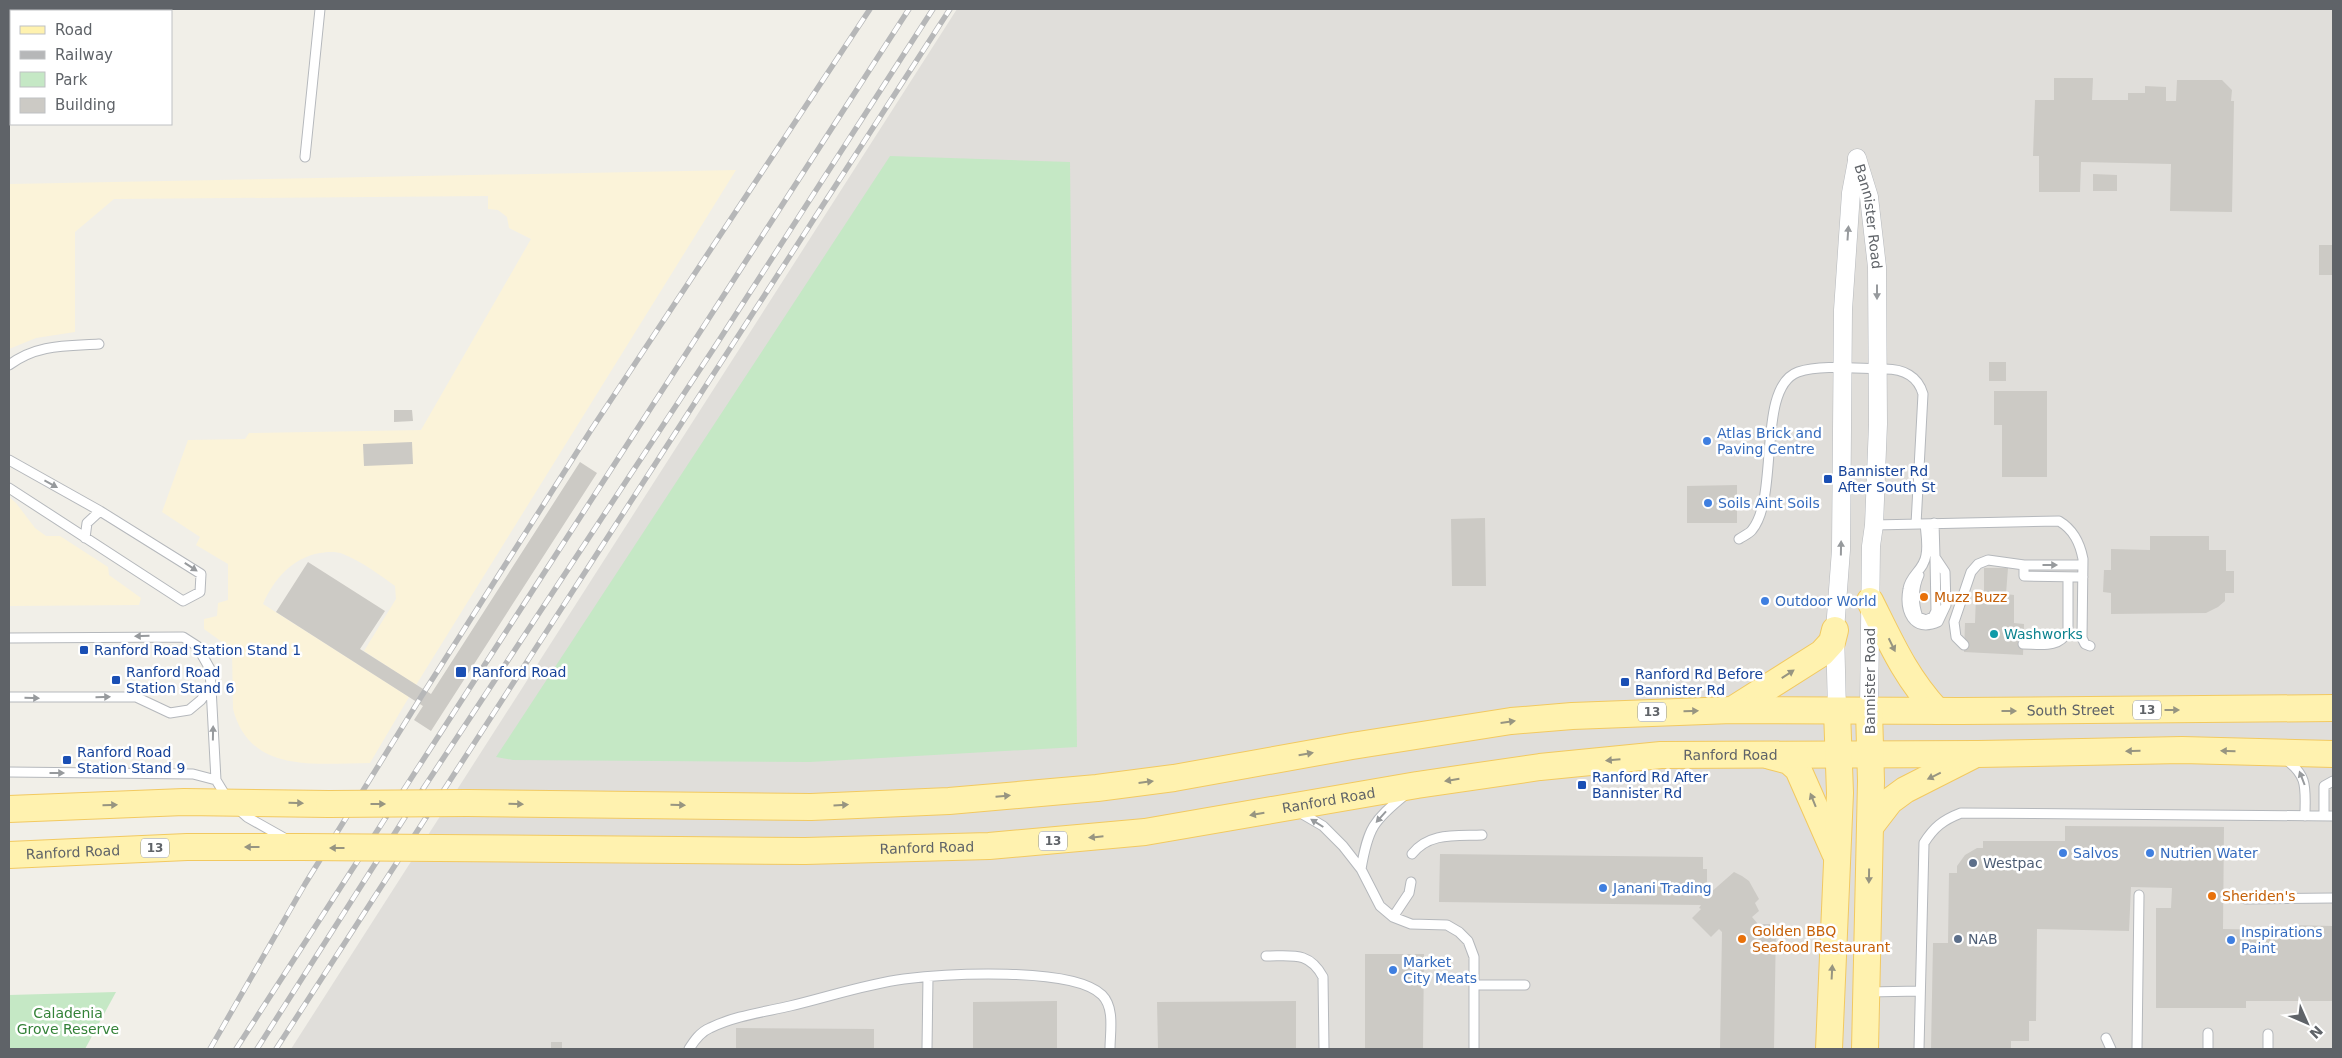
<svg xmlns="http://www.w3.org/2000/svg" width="2342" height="1058" font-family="'DejaVu Sans',sans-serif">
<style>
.industrial{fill:#e0deda}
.green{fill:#c5e8c5}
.sand{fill:#fbf3d9}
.building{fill:#cccac5}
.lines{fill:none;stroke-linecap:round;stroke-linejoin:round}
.service-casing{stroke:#b5b8bc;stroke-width:11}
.minor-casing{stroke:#b5b8bc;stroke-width:19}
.primary-casing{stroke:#f2c960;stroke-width:28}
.service{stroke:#fff;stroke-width:9}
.minor{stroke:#fff;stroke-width:18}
.primary{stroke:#fff2af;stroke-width:26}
.rail-casing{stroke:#b6b7b8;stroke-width:5.5}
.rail{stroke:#fff;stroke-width:4;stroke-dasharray:11;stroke-linecap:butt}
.primary-bridge-casing{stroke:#f2c960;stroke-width:28;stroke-linecap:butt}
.primary-bridge{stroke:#fff2af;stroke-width:26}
.oneway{fill:#979a9d}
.oneway2{fill:#979581}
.shop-dot{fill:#3f7fe0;stroke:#fff;stroke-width:2}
.transit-dot{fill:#1a4fb4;stroke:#fff;stroke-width:2}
.food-dot{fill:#e8710a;stroke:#fff;stroke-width:2}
.culture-dot{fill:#0f9aa8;stroke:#fff;stroke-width:2}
.service-dot{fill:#5c6f8a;stroke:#fff;stroke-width:2}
.labels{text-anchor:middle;stroke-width:5;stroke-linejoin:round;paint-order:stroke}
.shield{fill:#fff;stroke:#8f9295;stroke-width:1}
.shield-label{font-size:12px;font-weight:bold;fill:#5f6368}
.street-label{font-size:14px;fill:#5f6368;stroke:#fff}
.shop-label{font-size:14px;fill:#366cbe;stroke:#fff;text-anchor:start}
.transit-label{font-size:14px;fill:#164399;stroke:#fff;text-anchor:start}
.food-label{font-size:14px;fill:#c56008;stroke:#fff;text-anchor:start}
.culture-label{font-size:14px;fill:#0d838f;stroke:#fff;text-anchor:start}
.service-label{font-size:14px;fill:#4e5e75;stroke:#fff;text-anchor:start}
.park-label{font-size:14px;fill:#348238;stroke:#fff}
</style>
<rect width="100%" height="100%" fill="#f1efe8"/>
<path class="industrial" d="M957,9H2333V1049H291Z"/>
<path class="green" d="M890,156L1070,162L1077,747L810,762L513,760L496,757Z
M116,992L85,1049H9V995Z"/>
<path class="sand" d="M736,170L416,685L364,651L396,599L395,586C380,575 361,561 343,554C336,551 327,552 320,553C292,558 274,579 263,604L409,697L370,763C318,763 250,775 233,709L232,649L204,629V619L217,616L218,603L228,600V564L196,545L200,537L162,512L188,440L245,439L249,433L421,430L531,239L509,228L507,217L498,210L488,209V196L114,199L75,232V332L36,338L9,349V184Z
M9,497L16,503L35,528L46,536H60L108,567L109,575L141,598L139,605L9,606Z"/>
<path class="building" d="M2054,78H2093L2092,100H2128V93H2145V86L2166,87V101H2176L2177,80H2222L2232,90L2231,101H2234L2232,212L2170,211L2171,164L2081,162L2080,192H2039V156H2033L2035,100H2054Z
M2093,174L2117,175V191H2093Z
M2319,245H2333V275H2319Z
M1989,362H2006V381H1989Z
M1994,391H2047V477H2002V425H1994Z
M394,410H412L413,421L394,422Z
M412,442L413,464L364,466L363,444Z
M580,462L597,473L431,731L414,720L423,706L276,612L308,562L385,611L360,649L431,694Z
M1737,485V523H1687V486Z
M1485,518L1486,586H1452L1451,519Z
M2150,536H2209V550H2226V571H2234V593H2225V601L2218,607L2206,613L2111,614V593L2103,592L2104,570H2111V549L2150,550Z
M1984,568H2008L2006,594L2014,595V623L2024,624L2023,655L1964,652L1965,623H1975L1976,595H1984Z
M2065,826L2224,827L2223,929L2287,930V925L2333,926V1001H2246V1008H2156V908H2171L2172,888L2131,887L2129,931L2037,929L2036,1021H2029V1041H2011V1049H1931L1933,943H1948L1949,873H1957V866L1965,855L1977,848H1983V841H2065Z
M1440,854L1703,857V869H1707V890L1710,893L1734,872L1742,876L1749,881L1759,899L1755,903L1759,911L1752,917L1758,924H1776L1774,1049H1720L1722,932L1719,929L1711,937L1692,918L1701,909L1699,908L1701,905L1439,902Z
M1365,954H1424L1423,1049H1365Z
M1057,1001V1049H973V1002Z
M1296,1001V1049H1158L1157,1002Z
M736,1028L874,1029V1049H736Z
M551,1042H562V1049H551Z"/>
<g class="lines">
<g class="service-casing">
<path id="service" d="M305,157L320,9
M9,365C37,344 66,346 99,344
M9,460L100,511L201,574L200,592L183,601L9,488
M1925,524C1926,534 1928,545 1926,555C1924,570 1910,575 1908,589C1904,611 1913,633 1938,622L1946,605L1945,572L1935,557L1934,523
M1874,525L2059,521C2074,530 2080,543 2083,559L2082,638L2085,644L2090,646
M85,538L87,523L100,511
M1739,539C1743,536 1749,534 1752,530C1780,496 1756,387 1798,372C1822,364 1860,369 1885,369C1903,369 1918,376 1923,394L1916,524
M2024,565V576L2083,577
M1919,575C1913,588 1913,604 1918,617L1926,620L1933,617L1936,611L1935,558
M9,638L183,637L197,646L210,669L216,780L227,798
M2023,644C2040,644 2059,649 2068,631V577
M1964,645L1956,637L1954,622L1971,572L1978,564L1988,560L2024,565H2083
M9,697H136L170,713L189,710L201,700L211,686
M2285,759C2309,776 2305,789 2305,816
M9,772L193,774L216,780
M238,809L247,817L286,839
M1299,812L1323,826L1343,846L1361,869L1380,906L1393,917L1411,924L1447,925L1459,932L1468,941L1474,957V1049
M2324,816V786L2333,781
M1412,854C1429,832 1456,836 1482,835
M1361,869C1368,828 1373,821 1405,795
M2246,899L2333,898
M1393,917L1409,893L1411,882
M1266,956C1292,956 1309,951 1323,977L1324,1049
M1474,985H1525
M1868,992L1920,991
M2106,1038L2111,1049
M689,1049C694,1041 700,1032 710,1028C734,1016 764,1012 790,1006C828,997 866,984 904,979C945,974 1072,966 1102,995C1115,1008 1110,1032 1110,1049
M927,1049L928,977
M1919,1049L1924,843C1934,827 1943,820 1961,813L2333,816
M2137,1049L2139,895
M2208,1049V1033
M2268,1049V1034"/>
</g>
<g class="minor-casing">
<g id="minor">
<path id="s1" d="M1857,158L1869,197L1877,267L1878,424L1874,525L1871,546L1869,711"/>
<path d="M1837,711L1835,630L1841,550L1843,310L1851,193L1857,161"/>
</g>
</g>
<g class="primary-casing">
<g id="primary">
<path d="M1870,601C1891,643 1905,676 1937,711"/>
<path d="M1732,710L1822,653L1832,642L1835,630"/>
<path d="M1770,756L1789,761L1798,769L1835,853"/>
<path id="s2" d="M467,803L811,807L949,801L1097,788L1174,778L1352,746L1511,721L1572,716L1732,710L1960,711L2333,708"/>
<path d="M9,809L184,802L329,804"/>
<path d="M1870,827L1890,801L1905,790L1972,756"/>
<path id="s3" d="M438,848L805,851L989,846L1145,832L1417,785L1540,767L1661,755L1978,754L2182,750L2333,754"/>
<path id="s4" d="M9,855L187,847H301"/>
<path d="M1829,1049L1840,793L1837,711"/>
<path d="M1865,1049L1871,781L1869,711"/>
</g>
</g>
<use href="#service" class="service"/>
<use href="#minor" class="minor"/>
<use href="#primary" class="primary"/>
<g class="rail-casing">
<path id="rail" d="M210,1049L305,884L421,697L591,430L870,9
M236,1049L909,9
M257,1049L421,792L716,345L933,9
M276,1049L950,9"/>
</g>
<use href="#rail" class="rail"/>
<g class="primary-bridge-casing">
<path id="primary-bridge" d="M329,804L467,803
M301,847L438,848"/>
</g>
<use href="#primary-bridge" class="primary-bridge"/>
</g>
<defs><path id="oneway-solid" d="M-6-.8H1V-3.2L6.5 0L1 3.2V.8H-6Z" transform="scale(1.25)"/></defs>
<g class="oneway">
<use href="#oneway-solid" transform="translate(1848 233) rotate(-86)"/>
<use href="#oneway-solid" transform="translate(1877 292) rotate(90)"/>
<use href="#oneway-solid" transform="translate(51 484) rotate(29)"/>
<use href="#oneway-solid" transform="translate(1841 548) rotate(-89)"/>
<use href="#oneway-solid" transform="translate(2050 565)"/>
<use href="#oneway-solid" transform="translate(191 567) rotate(33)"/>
<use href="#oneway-solid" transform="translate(142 636) rotate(179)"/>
<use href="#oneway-solid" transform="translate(103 697) rotate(-1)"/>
<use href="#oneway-solid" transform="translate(32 698) rotate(1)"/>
<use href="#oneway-solid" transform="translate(213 733) rotate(-89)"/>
<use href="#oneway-solid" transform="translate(57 773)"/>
<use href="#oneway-solid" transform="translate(2302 778) rotate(-111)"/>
<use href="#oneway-solid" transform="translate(1381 817) rotate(132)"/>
<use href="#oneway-solid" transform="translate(1317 823) rotate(-148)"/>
</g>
<g class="oneway2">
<use href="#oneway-solid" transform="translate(1892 645) rotate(64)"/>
<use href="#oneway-solid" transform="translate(1788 674) rotate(-33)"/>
<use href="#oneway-solid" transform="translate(2172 710)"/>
<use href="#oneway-solid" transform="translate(1691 711) rotate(-1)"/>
<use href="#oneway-solid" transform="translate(2009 711)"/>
<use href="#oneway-solid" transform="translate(1508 722) rotate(-8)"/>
<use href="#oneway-solid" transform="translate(2133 751) rotate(179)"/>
<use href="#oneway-solid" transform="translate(2228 751) rotate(-179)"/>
<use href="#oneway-solid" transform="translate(1306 754) rotate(-10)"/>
<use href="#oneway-solid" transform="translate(1613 760) rotate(175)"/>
<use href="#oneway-solid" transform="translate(1934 776) rotate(154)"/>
<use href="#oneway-solid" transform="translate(1452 780) rotate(171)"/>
<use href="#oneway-solid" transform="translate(1146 782) rotate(-7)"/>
<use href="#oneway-solid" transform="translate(1003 796) rotate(-5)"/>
<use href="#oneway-solid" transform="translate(1813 800) rotate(-112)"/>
<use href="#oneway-solid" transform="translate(296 803) rotate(1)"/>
<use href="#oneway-solid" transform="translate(378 804)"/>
<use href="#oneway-solid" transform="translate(516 804) rotate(1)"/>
<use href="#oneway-solid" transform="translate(110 805) rotate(-2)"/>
<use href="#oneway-solid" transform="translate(678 805) rotate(1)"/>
<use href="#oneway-solid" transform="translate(841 805) rotate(-3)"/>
<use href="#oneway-solid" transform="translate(1257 814) rotate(170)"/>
<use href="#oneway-solid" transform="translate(1096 837) rotate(174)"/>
<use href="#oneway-solid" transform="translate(252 847) rotate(-180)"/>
<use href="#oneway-solid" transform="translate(337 848) rotate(-180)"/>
<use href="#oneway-solid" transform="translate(1869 876) rotate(91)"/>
<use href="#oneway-solid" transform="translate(1832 972) rotate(-87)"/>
</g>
<g class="shop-dot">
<circle cx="1707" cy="441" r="5"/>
<circle cx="1708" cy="503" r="5"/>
<circle cx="1765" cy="601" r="5"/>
<circle cx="2063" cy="853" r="5"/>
<circle cx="2150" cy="853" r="5"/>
<circle cx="1603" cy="888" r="5"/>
<circle cx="2231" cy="940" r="5"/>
<circle cx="1393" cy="970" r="5"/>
</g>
<g class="transit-dot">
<rect x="1823" y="474" width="10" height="10" rx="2.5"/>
<rect x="79" y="645" width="10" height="10" rx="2.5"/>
<rect x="455" y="666" width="12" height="12" rx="2.5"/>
<rect x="111" y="675" width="10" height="10" rx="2.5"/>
<rect x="1620" y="677" width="10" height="10" rx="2.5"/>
<rect x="62" y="755" width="10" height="10" rx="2.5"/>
<rect x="1577" y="780" width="10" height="10" rx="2.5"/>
</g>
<g class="food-dot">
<circle cx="1924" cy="597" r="5"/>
<circle cx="2212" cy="896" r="5"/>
<circle cx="1742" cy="939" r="5"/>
</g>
<circle class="culture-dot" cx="1994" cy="634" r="5"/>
<g class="service-dot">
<circle cx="1973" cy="863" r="5"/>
<circle cx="1958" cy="939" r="5"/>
</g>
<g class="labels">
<g class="shield">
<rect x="2133" y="700.5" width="28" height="19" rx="4"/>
<rect x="1638" y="702.5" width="28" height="19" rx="4"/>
<rect x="1039" y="831.5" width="28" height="19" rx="4"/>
<rect x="141" y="838.5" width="28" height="19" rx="4"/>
</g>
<g class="shield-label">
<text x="2147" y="714">13</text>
<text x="1652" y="716">13</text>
<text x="1053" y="845">13</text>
<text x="155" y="852">13</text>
</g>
<g class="street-label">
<text dy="5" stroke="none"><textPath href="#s1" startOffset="60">Bannister Road</textPath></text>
<text transform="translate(1870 681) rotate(-90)" y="5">Bannister Road</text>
<text dy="5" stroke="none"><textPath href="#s2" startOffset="1610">South Street</textPath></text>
<text dy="5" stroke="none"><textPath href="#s3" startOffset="1299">Ranford Road</textPath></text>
<text dy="5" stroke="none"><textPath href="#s3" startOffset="894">Ranford Road</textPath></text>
<text dy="5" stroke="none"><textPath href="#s3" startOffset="489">Ranford Road</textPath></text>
<text dy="5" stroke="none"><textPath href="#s4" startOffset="64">Ranford Road</textPath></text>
</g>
<g class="shop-label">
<text x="1717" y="438">Atlas Brick and<tspan x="1717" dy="16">Paving Centre</tspan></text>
<text x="1718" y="508">Soils Aint Soils</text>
<text x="1775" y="606">Outdoor World</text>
<text x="2073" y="858">Salvos</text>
<text x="2160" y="858">Nutrien Water</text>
<text x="1613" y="893">Janani Trading</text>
<text x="2241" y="937">Inspirations<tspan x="2241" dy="16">Paint</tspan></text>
<text x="1403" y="967">Market<tspan x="1403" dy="16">City Meats</tspan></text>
</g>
<g class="transit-label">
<text x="1838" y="476">Bannister Rd<tspan x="1838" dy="16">After South St</tspan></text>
<text x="94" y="655">Ranford Road Station Stand 1</text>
<text x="126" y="677">Ranford Road<tspan x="126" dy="16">Station Stand 6</tspan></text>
<text x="472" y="677">Ranford Road</text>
<text x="1635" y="679">Ranford Rd Before<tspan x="1635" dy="16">Bannister Rd</tspan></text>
<text x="77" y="757">Ranford Road<tspan x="77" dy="16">Station Stand 9</tspan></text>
<text x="1592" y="782">Ranford Rd After<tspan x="1592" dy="16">Bannister Rd</tspan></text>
</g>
<g class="food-label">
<text x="1934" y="602">Muzz Buzz</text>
<text x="2222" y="901">Sheriden's</text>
<text x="1752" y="936">Golden BBQ<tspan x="1752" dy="16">Seafood Restaurant</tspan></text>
</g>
<g class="culture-label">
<text x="2004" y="639">Washworks</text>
</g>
<g class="service-label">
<text x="1983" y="868">Westpac</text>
<text x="1968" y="944">NAB</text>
</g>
<g class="park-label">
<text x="68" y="1018">Caladenia<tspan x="68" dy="16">Grove Reserve</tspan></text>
</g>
</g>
<rect width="2342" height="1058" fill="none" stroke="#5f6368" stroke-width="20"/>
<rect x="10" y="10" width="162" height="115" fill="#ffffff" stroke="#bfc1c3"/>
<rect x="20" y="26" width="25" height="8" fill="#fff2af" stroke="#bfc1c3"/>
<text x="55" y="35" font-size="15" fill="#5f6368">Road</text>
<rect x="20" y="51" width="25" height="8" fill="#b6b7b8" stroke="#bfc1c3"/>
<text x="55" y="60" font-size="15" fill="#5f6368">Railway</text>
<rect x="20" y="72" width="25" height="15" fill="#c5e8c5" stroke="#bfc1c3"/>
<text x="55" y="85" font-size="15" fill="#5f6368">Park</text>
<rect x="20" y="98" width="25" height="15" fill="#cccac5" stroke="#bfc1c3"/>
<text x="55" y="110" font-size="15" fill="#5f6368">Building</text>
<g transform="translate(2307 1023) rotate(135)" stroke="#ffffff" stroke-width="4" paint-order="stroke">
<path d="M0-4L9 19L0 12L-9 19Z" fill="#5f6368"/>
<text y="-8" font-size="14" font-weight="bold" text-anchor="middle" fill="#5f6368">N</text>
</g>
</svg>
